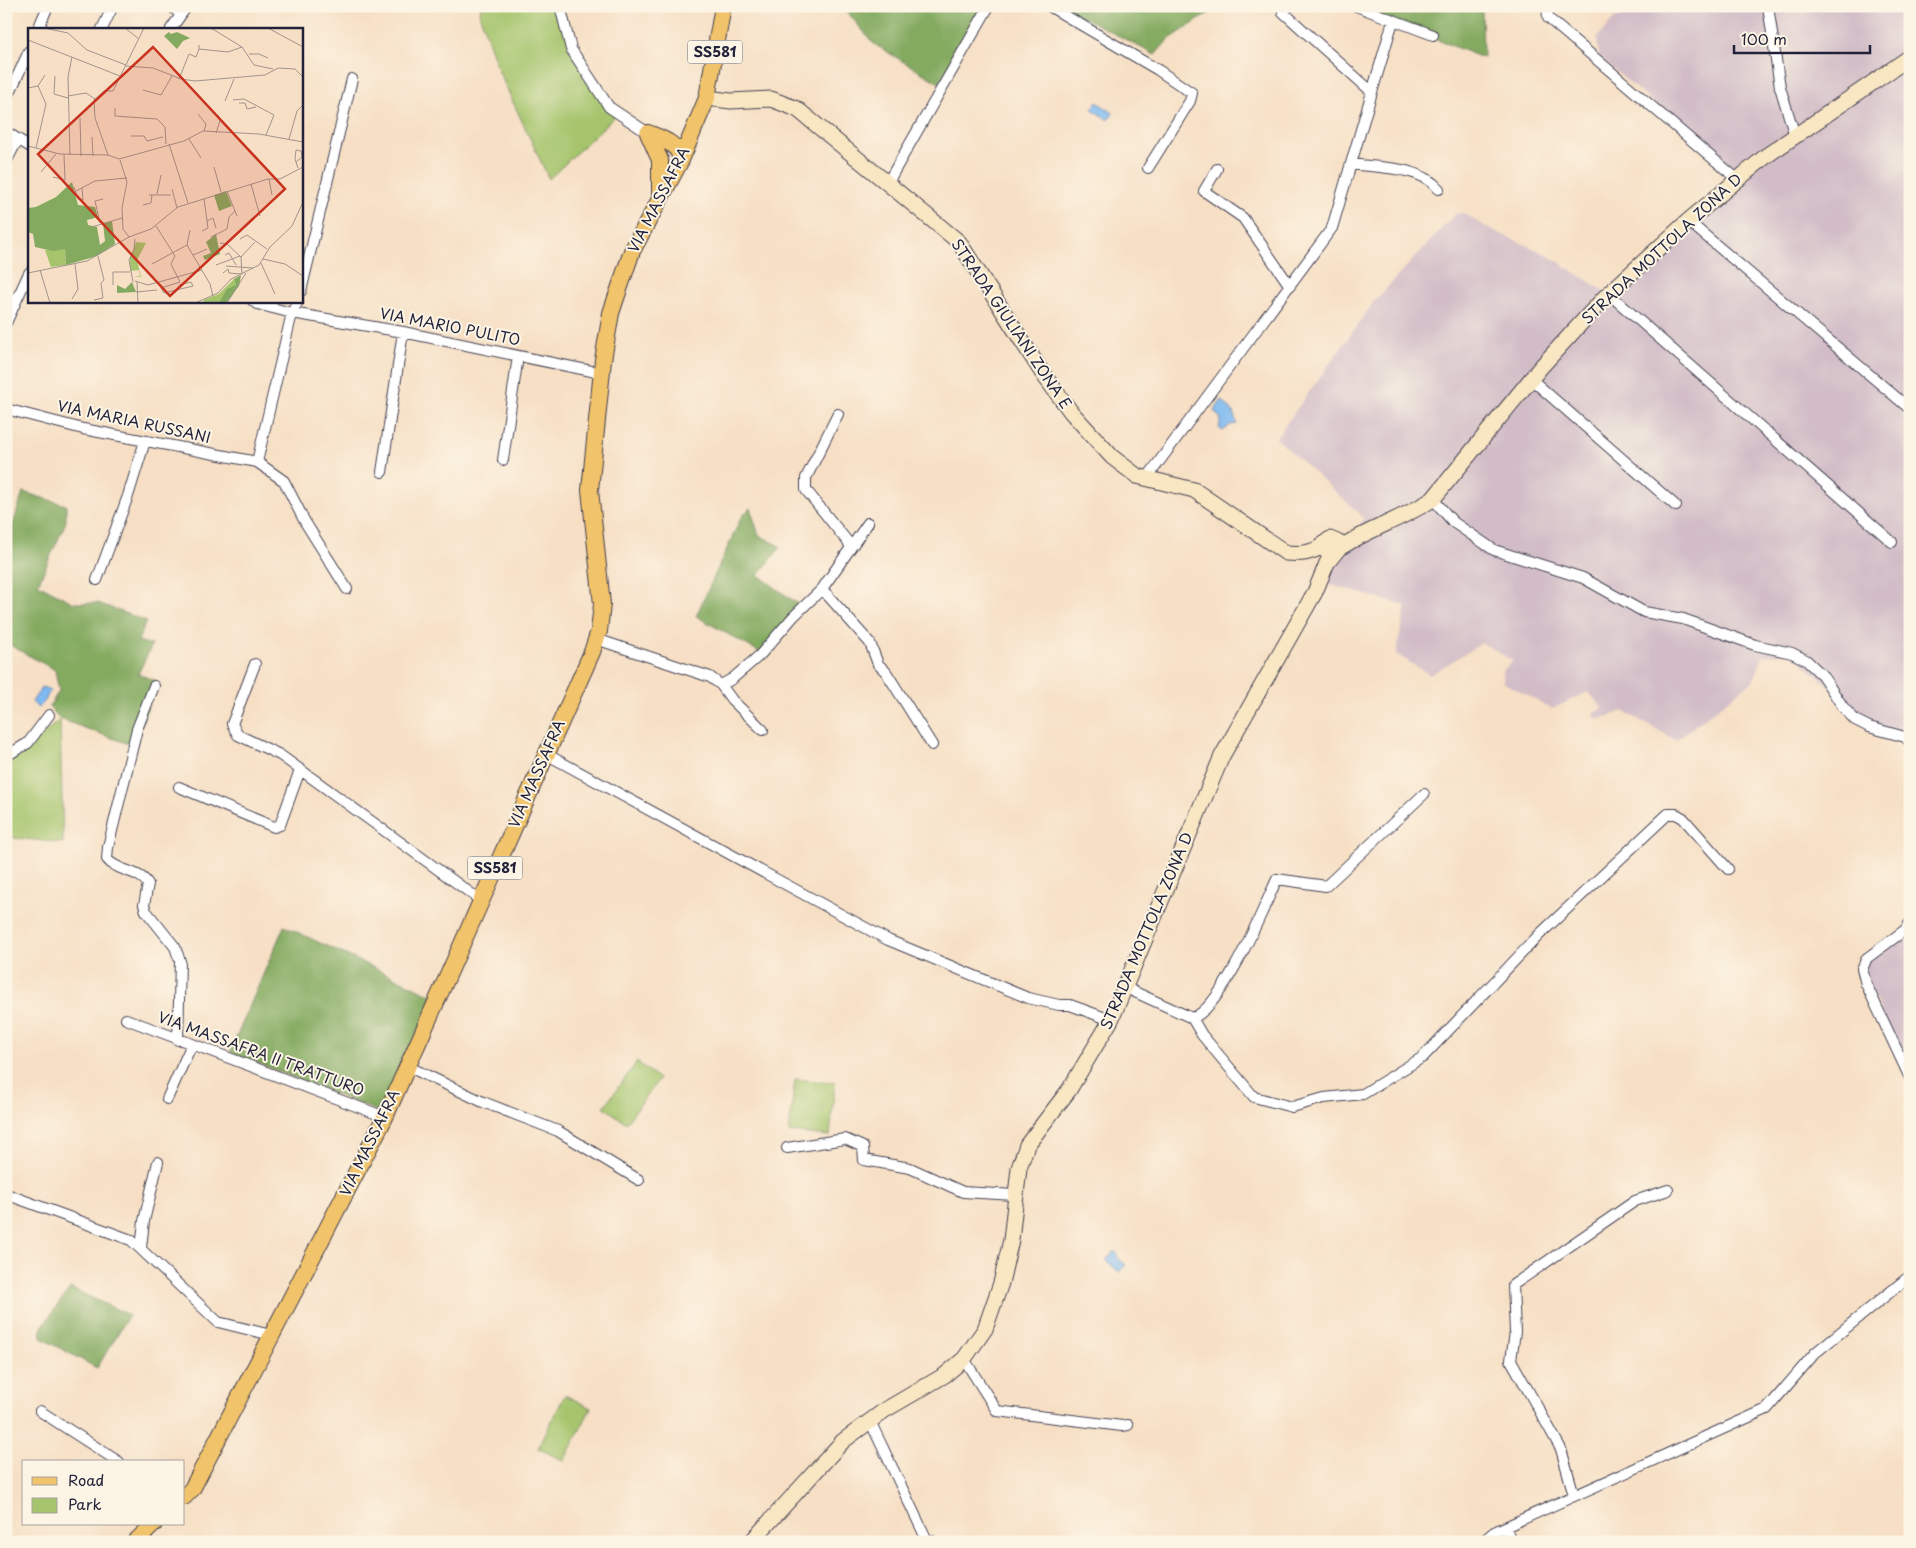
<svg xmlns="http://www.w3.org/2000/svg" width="1916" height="1548" font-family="'Playpen Sans',sans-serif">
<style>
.industrial{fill:#d2bdc7}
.green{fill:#a5c46c;stroke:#647354}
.forest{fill:#84aa60;stroke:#53664e}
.water{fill:#7fbaf1;stroke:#506e96}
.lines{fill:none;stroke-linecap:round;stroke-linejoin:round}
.street-casing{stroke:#423e50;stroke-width:12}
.secondary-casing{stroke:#423e50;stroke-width:17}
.primary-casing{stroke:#423e50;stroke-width:18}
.street{stroke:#fff;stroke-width:10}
.secondary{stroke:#f9e7c3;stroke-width:15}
.primary{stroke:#f1c36a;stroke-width:16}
.labels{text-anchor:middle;stroke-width:4;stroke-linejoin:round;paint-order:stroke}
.shield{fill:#fcf5e5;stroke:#63616e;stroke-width:1}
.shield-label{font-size:14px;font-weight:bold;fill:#22223b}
.street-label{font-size:15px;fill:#22223b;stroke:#fcf5e5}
.inset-road{fill:none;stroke:#a1938d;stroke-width:1}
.view{fill:#c8321e;fill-opacity:0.15;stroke:#c8321e;stroke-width:2.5}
.inset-edge{fill:none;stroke:#22223b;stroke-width:2.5}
</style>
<rect width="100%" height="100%" fill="#fcf5e5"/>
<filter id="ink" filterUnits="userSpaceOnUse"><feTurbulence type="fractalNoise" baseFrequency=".02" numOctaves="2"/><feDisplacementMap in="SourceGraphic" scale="10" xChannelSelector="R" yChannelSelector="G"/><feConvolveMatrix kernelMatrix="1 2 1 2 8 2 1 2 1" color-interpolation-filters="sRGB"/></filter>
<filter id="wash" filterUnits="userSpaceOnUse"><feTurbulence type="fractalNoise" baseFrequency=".0096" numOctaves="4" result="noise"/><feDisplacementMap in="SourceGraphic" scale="20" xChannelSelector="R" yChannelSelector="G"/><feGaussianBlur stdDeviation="1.12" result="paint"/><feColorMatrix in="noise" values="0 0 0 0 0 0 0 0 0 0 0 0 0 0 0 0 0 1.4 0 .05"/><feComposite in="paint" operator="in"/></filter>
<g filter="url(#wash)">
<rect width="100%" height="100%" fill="#f6dfc4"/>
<path class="industrial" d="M1648,6H1910V742L1855,720L1833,690L1791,653L1763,656L1753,681L1676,740L1623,711L1598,720L1593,714L1603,708L1588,692L1552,709L1503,682V670L1513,661L1482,643L1430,675L1396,654L1406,606L1324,583L1327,563L1349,544L1364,518L1276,438L1374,302L1455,214L1462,213L1490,229L1546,254L1609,294L1742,178L1599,57L1597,38L1614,19Z
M1910,923V1079L1862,969Z"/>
<path class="green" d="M481,6H562L578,62L615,116L549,179L499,72L480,16Z
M60,719L63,843L6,837V762L31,746Z
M637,1062L659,1079L626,1123L604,1107Z
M795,1079L835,1083L830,1136L789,1132Z
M565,1395L591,1408L564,1461L538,1448Z"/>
<path class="forest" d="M842,6H983L939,83L874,44Z
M1062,6H1220L1168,40L1155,55Z
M1352,6H1482L1483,58Z
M23,492L66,505V522L38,584L74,603H98L146,621L138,641L152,645L138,674L157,681L134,746L60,719L49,707L59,691L55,670L8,644L6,646V548Z
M750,508L759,535L781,547L758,575L801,606L761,653L696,616L741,518Z
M284,926L436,997L382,1113L230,1052Z
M70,1288L129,1315L97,1368L41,1338L42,1327Z"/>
<path class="water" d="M1097,102L1113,113L1108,120L1092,109Z
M1222,400L1233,412L1237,424L1230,425L1223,431L1219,428L1221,419L1214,411Z
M42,687L50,690L45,701L38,708L32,702Z
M1115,1251L1118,1255L1117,1257L1126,1265L1119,1272L1106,1260Z"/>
</g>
<g filter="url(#ink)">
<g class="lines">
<g class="street-casing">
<path id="street" d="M171,6L181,14
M560,6L571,49L609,107L648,133
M1049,6L1158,70L1192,93L1190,101L1148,168
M1290,6L1283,12L1372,92
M1356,6L1433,35
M1547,6L1548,18L1737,179
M1768,6L1780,87L1795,136
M38,29L48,6
M102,29L113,6
M171,29L187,6
M6,101L29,51
M6,132L29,146
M6,162L18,139
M1351,164C1379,168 1420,166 1439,189
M1217,169L1204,191L1243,218L1290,286
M888,182L989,6
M1688,221L1910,409
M301,291L352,79
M1609,294L1892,542
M253,301L257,304L292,313L403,332L601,373
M6,323L29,273
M1531,379L1676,506
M6,409L83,429L257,462L284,481L305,522L347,589
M838,414L806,478V490L851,546
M503,460L518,356
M257,462L292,313L298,301
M382,472L403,332
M1147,478L1332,228L1393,21
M1433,499L1453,522L1494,550L1583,578L1644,612L1683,619L1755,645L1792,653L1806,660L1822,675L1843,707L1855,720L1869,727L1905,737L1910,742
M97,580L128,496L145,441
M822,589L870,643L878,664L886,672L932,745
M596,639L710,677L721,685L732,700L763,730
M255,664L232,724L238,735L280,755L480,900
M721,685L732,679L760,655L793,617L822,589L868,523
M154,686L137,729L108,847L107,859C117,872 140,870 148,884L144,905L146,911L175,947L180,961L178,1040
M546,754L888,940L1028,998L1059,1005H1070L1111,1020
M6,756L28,743L49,715
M179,787L274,827L280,825L300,770
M1910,923L1905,930L1867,958L1862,969L1866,984L1910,1078
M1126,988L1192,1018L1202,1035L1254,1097L1292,1107L1324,1098L1363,1094L1423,1057L1539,935L1668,814H1676L1683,818L1728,869
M1192,1018C1222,1009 1263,909 1277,879L1326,886L1424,794
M126,1019L385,1117
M407,1066L483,1102L558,1131L639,1180
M167,1099L192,1044
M787,1148L845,1139L863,1147L864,1160L910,1168L963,1192L1015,1195
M6,1194L131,1240L218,1322L271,1335
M141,1248L144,1221L158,1162
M964,1359L997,1411L1122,1426L1128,1425
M40,1411L119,1462
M870,1421L926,1538L934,1542
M1574,1495L1561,1449L1511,1360L1515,1332L1513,1285L1635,1201L1668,1190
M1505,1527L1512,1542
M1482,1542L1494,1532L1767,1409L1815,1353L1910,1276"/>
</g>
<g class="secondary-casing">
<path id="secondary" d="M707,98L731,101L771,99L797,109L959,242L1043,374L1071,412L1112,457L1137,476L1194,490L1286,553C1300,554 1313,554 1324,544
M1338,549C1368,529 1403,519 1433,499L1540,368L1604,298L1688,221L1766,156L1910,57
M751,1542L843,1441L885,1410L945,1375L964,1359L985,1329L1001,1283L1011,1240L1019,1168L1027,1145L1069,1090L1111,1020L1222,756L1315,592L1327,563L1338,549L1337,542L1330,539L1326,542L1324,549L1328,553L1333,554"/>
</g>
<g class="primary-casing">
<path id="primary" d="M648,133L660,160V195
M648,133C660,138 680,144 681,160
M184,1497L192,1489L385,1117L592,652L599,631L602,604L590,490L603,360L611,313L632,251L681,160L707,98L723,6
M135,1542L154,1524"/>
</g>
<use href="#street" class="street"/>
<use href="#secondary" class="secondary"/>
<use href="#primary" class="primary"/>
</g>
</g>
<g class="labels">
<g class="shield">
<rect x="687.5" y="40.5" width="55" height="23" rx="4"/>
<rect x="467.5" y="856.5" width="55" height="23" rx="4"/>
</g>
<g class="shield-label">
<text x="715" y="57">SS581</text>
<text x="495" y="873">SS581</text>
</g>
<g class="street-label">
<text transform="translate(659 200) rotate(-63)" y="5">VIA MASSAFRA</text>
<text transform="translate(1662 249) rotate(-43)" y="5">STRADA MOTTOLA ZONA D</text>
<text transform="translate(1011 324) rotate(56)" y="5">STRADA GIULIANI ZONA E</text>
<text transform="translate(450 327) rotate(11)" y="5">VIA MARIO PULITO</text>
<text transform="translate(134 422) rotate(12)" y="5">VIA MARIA RUSSANI</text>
<text transform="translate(537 774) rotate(-66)" y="5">VIA MASSAFRA</text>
<text transform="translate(1147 931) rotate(-67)" y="5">STRADA MOTTOLA ZONA D</text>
<text transform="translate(261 1054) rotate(20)" y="5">VIA MASSAFRA II TRATTURO</text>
<text transform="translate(370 1143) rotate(-64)" y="5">VIA MASSAFRA</text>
</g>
</g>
<g transform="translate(28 28)">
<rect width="275" height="275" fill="#f6dfc4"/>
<path d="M108,214L118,215L109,232L113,249L106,248H112L111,242L102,243V230ZM37,221L38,237L23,239L17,222ZM206,251L208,257L191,275H177L175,272L191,266Z" fill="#a5c46c"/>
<path d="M141,4L143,6L149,4L162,10L155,13L149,21L136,8ZM44,154L50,177L67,179L70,189L59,192L60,197L69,199L72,217L77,213L75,195L84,193L87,216L69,228L38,237L37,221L25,223L7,219L5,206L0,204V180L8,179L28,169ZM198,163L204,178L191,183L186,167ZM188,206L192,226L177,232L175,228L183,225L178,214ZM213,247L211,258L198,275H191L199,261L208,257L206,251ZM104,254L108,264L89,265V257L97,261Z" fill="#84aa60"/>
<path class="inset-road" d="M16,0L40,5L59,22L98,37M97,0L111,11M183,0L214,19L226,37L245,41M240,0L275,19M0,12L92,48M171,17V21L200,24L214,19M221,26H231L240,30M98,38L125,40L153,51L167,53L237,47L250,40L267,41L275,49M27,48L26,66L40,70M151,51L161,26L168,29L171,21M0,60L10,58L17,47M115,62L133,67L144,48M40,68L58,65L67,71M205,72L216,71L246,87L238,107M197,73L206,51M211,75H217L219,81L228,79M87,80V88L129,91L137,99L138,116M170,86L178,96L176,103M52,90L53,128M188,105L192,93L190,87M103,108H116L119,113L135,109M64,109L65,128M161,111L173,130M261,111L269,83L275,77M141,116L160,175M0,118L32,126L80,127L91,131M8,120L18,76L10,58M42,127L40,49L44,29M80,127L67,90L66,72L76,63H85L116,0M91,131L156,113L175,103L231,106L275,114M92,132L99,154L94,180L95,201L101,209M268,134L274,129L273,123L268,122L267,131L270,140M186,139L193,164M13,144L28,126M25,149L37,152L36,127M241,151L244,167M223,156L232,188M46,159L50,171L55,172L54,160M144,161L149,180M48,163L67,153L99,150M199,163L209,188M129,166L133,147M121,167H143M115,177L123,175L124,167M179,193L185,190L188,200M72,195L67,173L75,171M128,198L147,228L143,236L152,254L133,260L136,265L165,258L163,254L151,257M64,199L94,190M174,203L180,200L176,171M183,209L199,201L201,189L207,183M212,211L219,207L239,221M192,215L199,216L213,229L214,246M159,217L182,256L185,268M159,217L162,202M165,227L179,221M197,227L201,225L208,237M213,229L227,214M235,231L257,236L275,248M233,235L247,266M124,236L159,217M188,237L212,228M198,238L225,240M12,242L22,275M0,245L59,233L101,209L123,201L150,179L240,151H252L275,139M195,245L200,241L201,245L213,246M107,253L120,257L174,242M105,254L101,232L106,222L107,211M109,254L110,275M85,257V244H102M108,264L129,262M44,271L50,261L47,236M66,272L75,270L73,255L76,252L70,228M167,275L190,265L203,251L231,237L242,219L264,198L275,174M199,275L218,245"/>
<path class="view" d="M125,19L257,161L142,268L10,126Z"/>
<rect width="275" height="275" class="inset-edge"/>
</g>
<rect width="1916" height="1548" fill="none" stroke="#fcf5e5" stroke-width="25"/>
<rect x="22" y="1460" width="162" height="65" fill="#fcf5e5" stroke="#a5a1a1"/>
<rect x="32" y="1477" width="25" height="8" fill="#f1c36a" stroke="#a5a1a1"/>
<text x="68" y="1486" font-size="15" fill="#22223b">Road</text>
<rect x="32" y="1498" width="25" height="15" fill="#a5c46c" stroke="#a5a1a1"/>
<text x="68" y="1510" font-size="15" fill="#22223b">Park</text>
<path d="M1734 45v8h136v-8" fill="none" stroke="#22223b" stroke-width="2.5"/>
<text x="1741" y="45" font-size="15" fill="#22223b" stroke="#fcf5e5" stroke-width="4" paint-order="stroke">100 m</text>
</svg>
